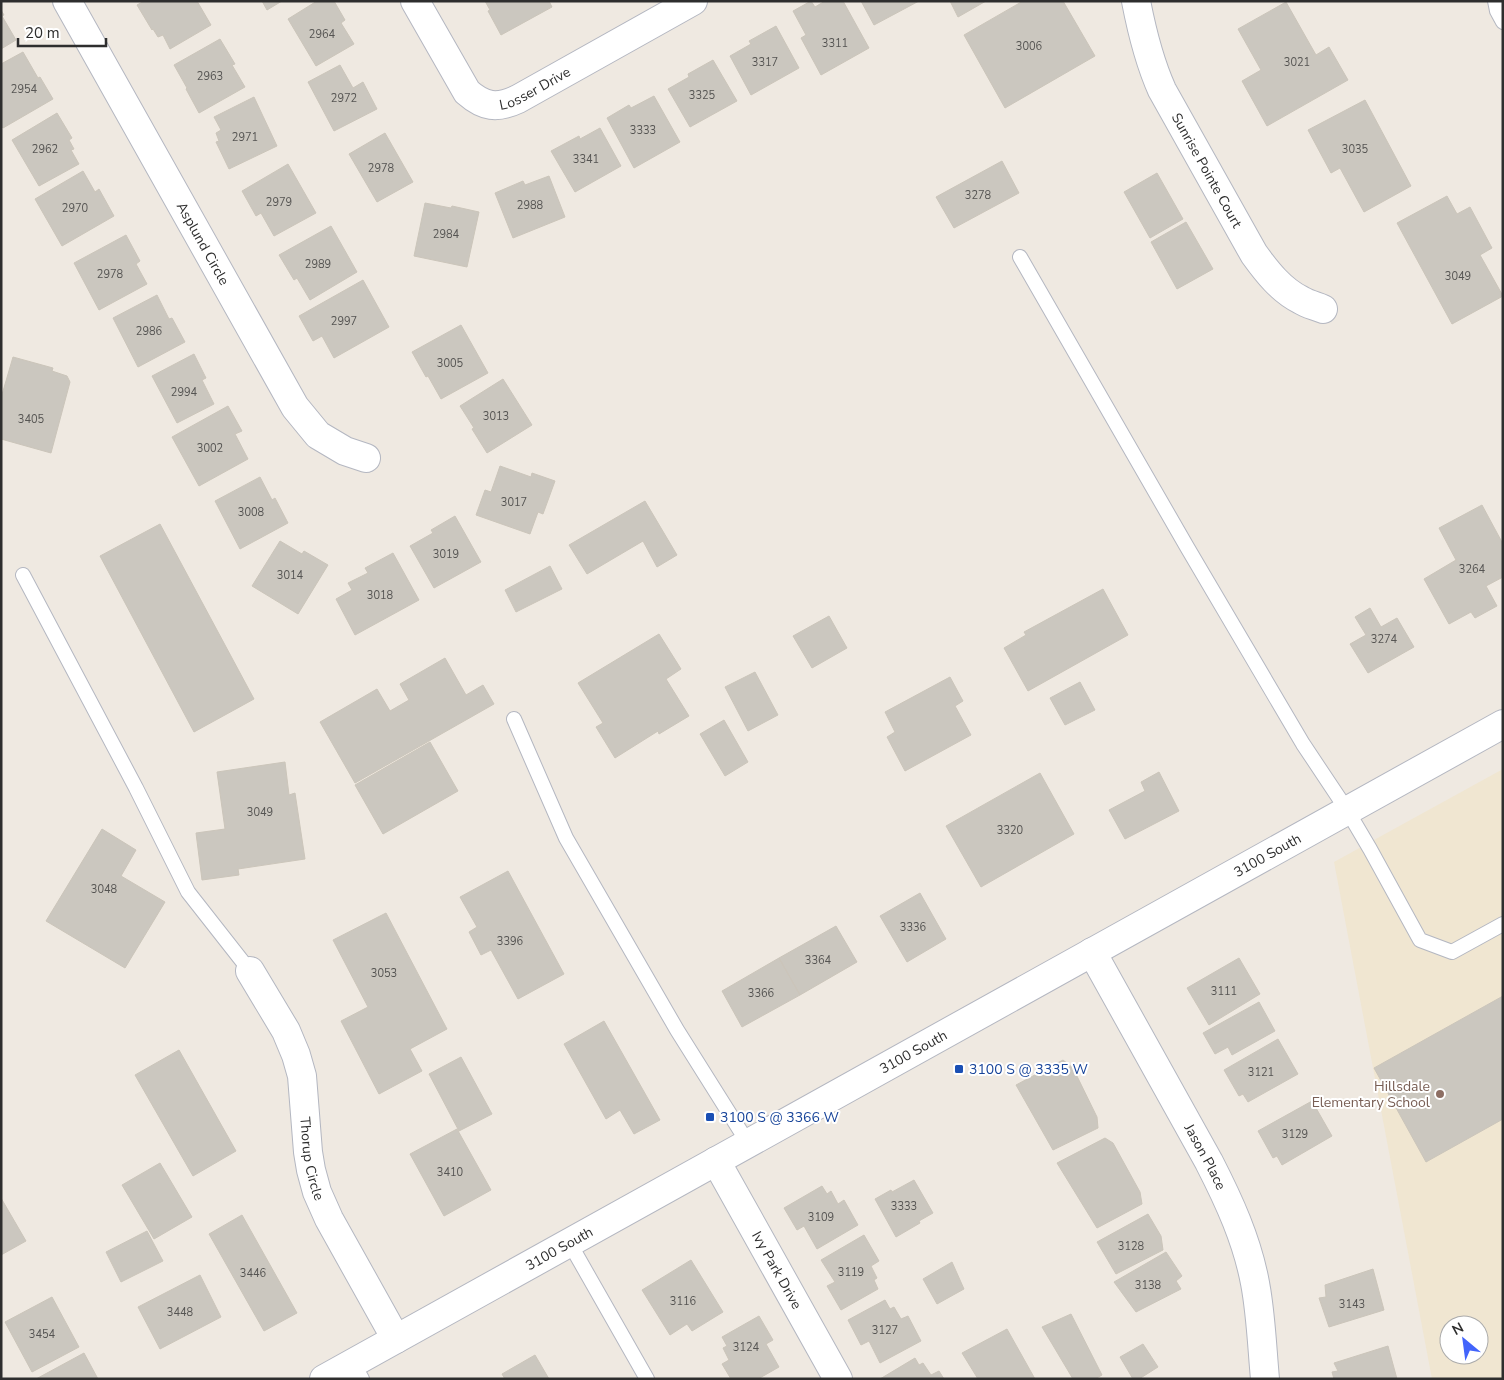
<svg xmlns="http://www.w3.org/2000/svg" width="1504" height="1380" font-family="'Nunito Sans',sans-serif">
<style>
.education{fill:#f0e6d1;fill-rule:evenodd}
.building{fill:#cbc7bf;stroke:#cbc5ba}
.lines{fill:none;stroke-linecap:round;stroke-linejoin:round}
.service-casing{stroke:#b4b7c1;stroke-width:16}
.minor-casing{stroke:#b4b7c1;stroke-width:30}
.secondary-casing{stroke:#b4b7c1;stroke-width:30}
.service{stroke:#fff;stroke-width:14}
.minor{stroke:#fff;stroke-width:28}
.secondary{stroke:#fff;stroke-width:28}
.transit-dot{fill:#1a4fb4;stroke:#fff;stroke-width:2}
.education-dot{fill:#8d6e63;stroke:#fff;stroke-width:2}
.labels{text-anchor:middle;stroke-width:4;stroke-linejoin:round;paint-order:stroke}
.number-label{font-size:11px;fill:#555452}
.street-label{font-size:14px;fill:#2e2e2e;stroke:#fff}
.transit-label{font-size:14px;fill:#164399;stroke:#fff;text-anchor:start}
.education-label{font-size:14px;fill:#785e54;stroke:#fff;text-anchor:end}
</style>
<rect width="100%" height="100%" fill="#efe9e1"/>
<path class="education" d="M1503,769V1379H1432L1334,862ZM1449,1325H1479V1355H1449Z"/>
<path class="building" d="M144,1H197L211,25L170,49L163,35L158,37L153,29L152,30L137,5Z
M262,1H282L267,10Z
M317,1H334L345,20L341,23L354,44L316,66L288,19Z
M485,1H549L552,7L501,35L488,11L490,10Z
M811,1L815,7L825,1H843L869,48L821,75L801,38L806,35L793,11Z
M861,1H919L874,25Z
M950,1H986L958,17Z
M1023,1H1063L1095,56L1005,108L964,35Z
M1286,2L1316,55L1329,47L1348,80L1267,126L1242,81L1261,70L1238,29Z
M1,10L4,15L2,16L16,40L1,49Z
M776,26L799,68L751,95L730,56L751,44L749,41Z
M220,39L235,64L232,65L245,87L199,113L186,89L187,88L174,65Z
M23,52L38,78L40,77L53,99L3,128L1,126V64Z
M713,60L737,101L690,127L668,89L689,77L688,74Z
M340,65L353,88L363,82L377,109L334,131L308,82Z
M654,96L680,142L634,168L607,118L629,105L631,108Z
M254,97L277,146L229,169L216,142L219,141L216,133L221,130L214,117Z
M1365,100L1411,186L1364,212L1340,168L1331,173L1308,130Z
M57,113L72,138L69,140L74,149L71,150L79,164L39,186L12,140Z
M600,128L621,166L575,192L551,151L579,136L580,139Z
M385,133L413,182L377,202L349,154Z
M1002,161L1019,193L954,228L936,197Z
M288,164L316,213L274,236L261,213L256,216L242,191Z
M83,171L95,192L99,189L114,216L62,246L35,199Z
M1157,173L1183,219L1150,238L1124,192Z
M549,176L565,217L513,238L495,193L523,181L525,185Z
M1447,196L1457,214L1470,207L1492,248L1480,255L1503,296L1452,324L1397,223Z
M425,203L451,208L452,206L479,212L467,267L414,256Z
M1186,222L1213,269L1177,289L1151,242Z
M331,226L357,272L310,300L297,278L294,280L279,255Z
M126,235L140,261L136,264L147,284L99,310L74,263Z
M363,280L389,327L334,358L322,336L313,341L299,316Z
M157,295L169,319L172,318L185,342L138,367L113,318Z
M461,325L488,373L441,399L428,376L426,377L412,352Z
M194,354L206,378L202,380L214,404L177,423L152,376Z
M13,357L53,368L52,371L67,376L70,382L51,453L1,439V398Z
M503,379L532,425L487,453L472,429L474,428L460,406Z
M228,406L242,431L235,434L248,459L199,486L172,437Z
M500,466L531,477L532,473L555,481L543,514L538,512L530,534L476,515L485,490L491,492Z
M260,477L272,500L275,498L288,523L240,549L215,501Z
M645,501L677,555L657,567L643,541L587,574L569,545Z
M1482,505L1503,544V577L1486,586L1497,606L1475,618L1471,612L1449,624L1424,579L1456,560L1439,528Z
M455,516L481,562L434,588L410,546L433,533L431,530Z
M160,524L254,699L194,732L100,556Z
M280,541L302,554L304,551L328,565L298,614L252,586Z
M393,553L419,600L355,635L336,599L352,590L348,583L368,573L365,568Z
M550,566L562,589L516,612L505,590Z
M1103,589L1128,635L1028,691L1004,648L1026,635L1024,632Z
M1370,608L1381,627L1397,618L1414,647L1368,673L1350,644L1366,635L1355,617Z
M829,616L847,648L812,668L793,636Z
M659,634L681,669L666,679L689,716L659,734L658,731L615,758L596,727L603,723L578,683Z
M445,658L466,695L483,685L494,704L355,783L320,722L377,689L390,711L409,700L400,684Z
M755,672L778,715L748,731L725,687Z
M950,677L963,701L955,706L971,735L905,771L887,737L895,732L885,712Z
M1080,682L1095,710L1065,725L1050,698Z
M724,720L748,762L725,776L700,734Z
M430,742L458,791L383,834L355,785Z
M285,762L289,795L295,793L305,859L238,869L239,875L202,880L196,833L225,829L217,772Z
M1159,772L1179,811L1125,839L1109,810L1145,791L1141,782Z
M1040,773L1074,834L981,887L946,826Z
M102,829L136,850L121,876L165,902L125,968L46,921Z
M508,871L564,974L518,999L491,950L481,955L469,932L477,927L460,897Z
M920,893L946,939L907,962L880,916Z
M386,913L447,1029L410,1049L422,1071L379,1094L341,1021L368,1007L333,940Z
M836,926L857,962L800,995L779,958Z
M779,958L800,995L742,1027L722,991Z
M1239,958L1260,994L1209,1025L1187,988Z
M1503,996V1119L1426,1162L1374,1068Z
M1259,1002L1275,1031L1232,1055L1228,1047L1215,1054L1203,1033Z
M604,1021L660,1120L634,1134L620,1110L606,1119L564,1044Z
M1278,1039L1298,1074L1248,1102L1243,1094L1239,1096L1224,1070Z
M179,1050L236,1151L193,1176L135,1075Z
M461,1057L492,1114L459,1131L429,1074Z
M1063,1060L1073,1068L1097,1117L1098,1128L1053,1150L1016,1085Z
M1312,1101L1332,1136L1282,1165L1277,1156L1273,1158L1258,1131Z
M457,1129L491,1190L444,1216L410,1154Z
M1105,1138L1113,1143L1140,1192L1142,1204L1097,1228L1057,1163Z
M160,1163L192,1217L154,1239L122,1185Z
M914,1180L933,1213L919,1221L920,1223L896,1237L875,1199L891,1190L892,1192Z
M822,1186L827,1194L831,1191L838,1204L844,1200L858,1225L817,1249L804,1226L797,1230L784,1208Z
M1,1198L26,1241L1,1255Z
M1148,1214L1161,1236L1163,1250L1116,1274L1097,1242Z
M242,1215L297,1313L264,1331L209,1234Z
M147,1231L163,1261L121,1282L106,1252Z
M864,1235L879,1261L871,1266L877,1278L874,1280L878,1289L841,1310L827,1286L835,1282L821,1260Z
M1166,1252L1182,1276L1176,1281L1181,1289L1136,1312L1114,1282Z
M691,1260L723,1312L692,1331L687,1324L670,1335L642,1290Z
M952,1262L964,1289L937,1304L923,1279Z
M1373,1269L1384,1310L1329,1327L1319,1298L1326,1297L1325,1285Z
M200,1275L221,1317L160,1349L138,1307Z
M52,1297L79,1347L32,1372L5,1322Z
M885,1300L890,1309L894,1307L901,1319L908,1316L921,1341L880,1363L869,1341L861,1345L848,1320Z
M1071,1314L1102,1375L1095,1379H1073L1042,1327Z
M759,1316L773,1340L766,1344L779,1367L758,1379H731L722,1364L729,1360L723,1348L727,1346L722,1337Z
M1007,1329L1035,1379H978L962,1353Z
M1143,1344L1158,1367L1139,1379H1133L1120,1357Z
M1388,1346L1397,1379H1334L1332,1372L1338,1371L1334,1363Z
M84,1353L98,1379H36Z
M535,1355L549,1379H505L502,1374Z
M915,1358L919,1365L923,1363L931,1375L939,1371L944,1379H880Z"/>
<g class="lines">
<g class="service-casing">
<path id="service" d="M1495,1L1497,11L1503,22
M1020,257L1187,547L1303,744L1347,810L1370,849L1420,940L1452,952L1503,924
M23,575L136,788L188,892L250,971
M514,719L566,838L677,1030L748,1143
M569,1242L647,1379
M353,1363L362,1379"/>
</g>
<g class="minor-casing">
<g id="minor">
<path id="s1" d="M67,1L295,407L318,435L345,451L366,458"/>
<path id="s2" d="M415,1L467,92C484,107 497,109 518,99L693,1"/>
<path id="s3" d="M1136,1C1142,32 1149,61 1162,90L1254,254C1267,272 1281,290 1301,300C1307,304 1316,306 1323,309"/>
<path id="s4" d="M1092,952L1209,1162C1229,1201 1247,1240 1255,1283C1261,1314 1262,1347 1265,1379"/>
<path id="s5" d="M250,971L286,1031L296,1055L302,1076L308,1152L311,1170L317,1192L329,1219L396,1339"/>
<path id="s6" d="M716,1161L838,1379"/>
</g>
</g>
<g class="secondary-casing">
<g id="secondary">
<path id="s7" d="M324,1379L1503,724"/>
</g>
</g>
<use href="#service" class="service"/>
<use href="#minor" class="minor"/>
<use href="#secondary" class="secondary"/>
</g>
<g class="transit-dot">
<rect x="954" y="1064" width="10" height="10" rx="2.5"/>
<rect x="705" y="1112" width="10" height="10" rx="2.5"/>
</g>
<circle class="education-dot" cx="1440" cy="1094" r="5"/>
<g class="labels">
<g class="number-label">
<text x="322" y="38">2964</text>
<text x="835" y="47">3311</text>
<text x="1029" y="50">3006</text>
<text x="765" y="66">3317</text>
<text x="1297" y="66">3021</text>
<text x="210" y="80">2963</text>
<text x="24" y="93">2954</text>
<text x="702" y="99">3325</text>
<text x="344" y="102">2972</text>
<text x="643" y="134">3333</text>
<text x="245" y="141">2971</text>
<text x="45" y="153">2962</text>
<text x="1355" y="153">3035</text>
<text x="586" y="163">3341</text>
<text x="381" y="172">2978</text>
<text x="978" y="199">3278</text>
<text x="279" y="206">2979</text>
<text x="530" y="209">2988</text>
<text x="75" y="212">2970</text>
<text x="446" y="238">2984</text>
<text x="318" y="268">2989</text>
<text x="110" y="278">2978</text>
<text x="1458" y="280">3049</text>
<text x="344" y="325">2997</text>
<text x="149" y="335">2986</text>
<text x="450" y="367">3005</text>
<text x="184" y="396">2994</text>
<text x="496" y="420">3013</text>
<text x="31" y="423">3405</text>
<text x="210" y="452">3002</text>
<text x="514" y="506">3017</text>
<text x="251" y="516">3008</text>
<text x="446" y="558">3019</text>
<text x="1472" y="573">3264</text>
<text x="290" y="579">3014</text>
<text x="380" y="599">3018</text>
<text x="1384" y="643">3274</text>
<text x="260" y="816">3049</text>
<text x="1010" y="834">3320</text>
<text x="104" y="893">3048</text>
<text x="913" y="931">3336</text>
<text x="510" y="945">3396</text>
<text x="818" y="964">3364</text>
<text x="384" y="977">3053</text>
<text x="1224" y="995">3111</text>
<text x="761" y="997">3366</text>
<text x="1261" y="1076">3121</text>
<text x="1295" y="1138">3129</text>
<text x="450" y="1176">3410</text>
<text x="904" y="1210">3333</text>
<text x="821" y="1221">3109</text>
<text x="1131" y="1250">3128</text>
<text x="851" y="1276">3119</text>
<text x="253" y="1277">3446</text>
<text x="1148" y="1289">3138</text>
<text x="683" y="1305">3116</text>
<text x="1352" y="1308">3143</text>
<text x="180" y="1316">3448</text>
<text x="885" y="1334">3127</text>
<text x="42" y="1338">3454</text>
<text x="746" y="1351">3124</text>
</g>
<g class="street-label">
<text dy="5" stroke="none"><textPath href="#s2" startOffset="180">Losser Drive</textPath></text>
<text dy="5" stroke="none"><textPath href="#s3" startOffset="185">Sunrise Pointe Court</textPath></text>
<text dy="5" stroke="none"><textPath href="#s1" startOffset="278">Asplund Circle</textPath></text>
<text dy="5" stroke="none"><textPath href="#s7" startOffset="1079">3100 South</textPath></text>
<text dy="5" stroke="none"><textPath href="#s7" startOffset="674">3100 South</textPath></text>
<text dy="5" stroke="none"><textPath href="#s4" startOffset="234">Jason Place</textPath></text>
<text dy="5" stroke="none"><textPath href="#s5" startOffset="201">Thorup Circle</textPath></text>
<text dy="5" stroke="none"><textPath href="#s7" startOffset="269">3100 South</textPath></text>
<text dy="5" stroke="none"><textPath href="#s6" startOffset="125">Ivy Park Drive</textPath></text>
</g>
<g class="transit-label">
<text x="969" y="1074">3100 S @ 3335 W</text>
<text x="720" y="1122">3100 S @ 3366 W</text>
</g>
<g class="education-label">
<text x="1430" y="1091">Hillsdale<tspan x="1430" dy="16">Elementary School</tspan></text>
</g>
</g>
<rect width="1504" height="1380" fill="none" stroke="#2e2e2e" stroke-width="5"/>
<g transform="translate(1464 1340) rotate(331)"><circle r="24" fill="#ffffff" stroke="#ababab"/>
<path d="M0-4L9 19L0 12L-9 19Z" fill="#4264fb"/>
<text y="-8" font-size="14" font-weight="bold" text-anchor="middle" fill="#2e2e2e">N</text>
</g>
<path d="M18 38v8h88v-8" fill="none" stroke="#2e2e2e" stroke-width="2.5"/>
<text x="25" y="38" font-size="15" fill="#2e2e2e" stroke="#ffffff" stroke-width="4" paint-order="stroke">20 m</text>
</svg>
